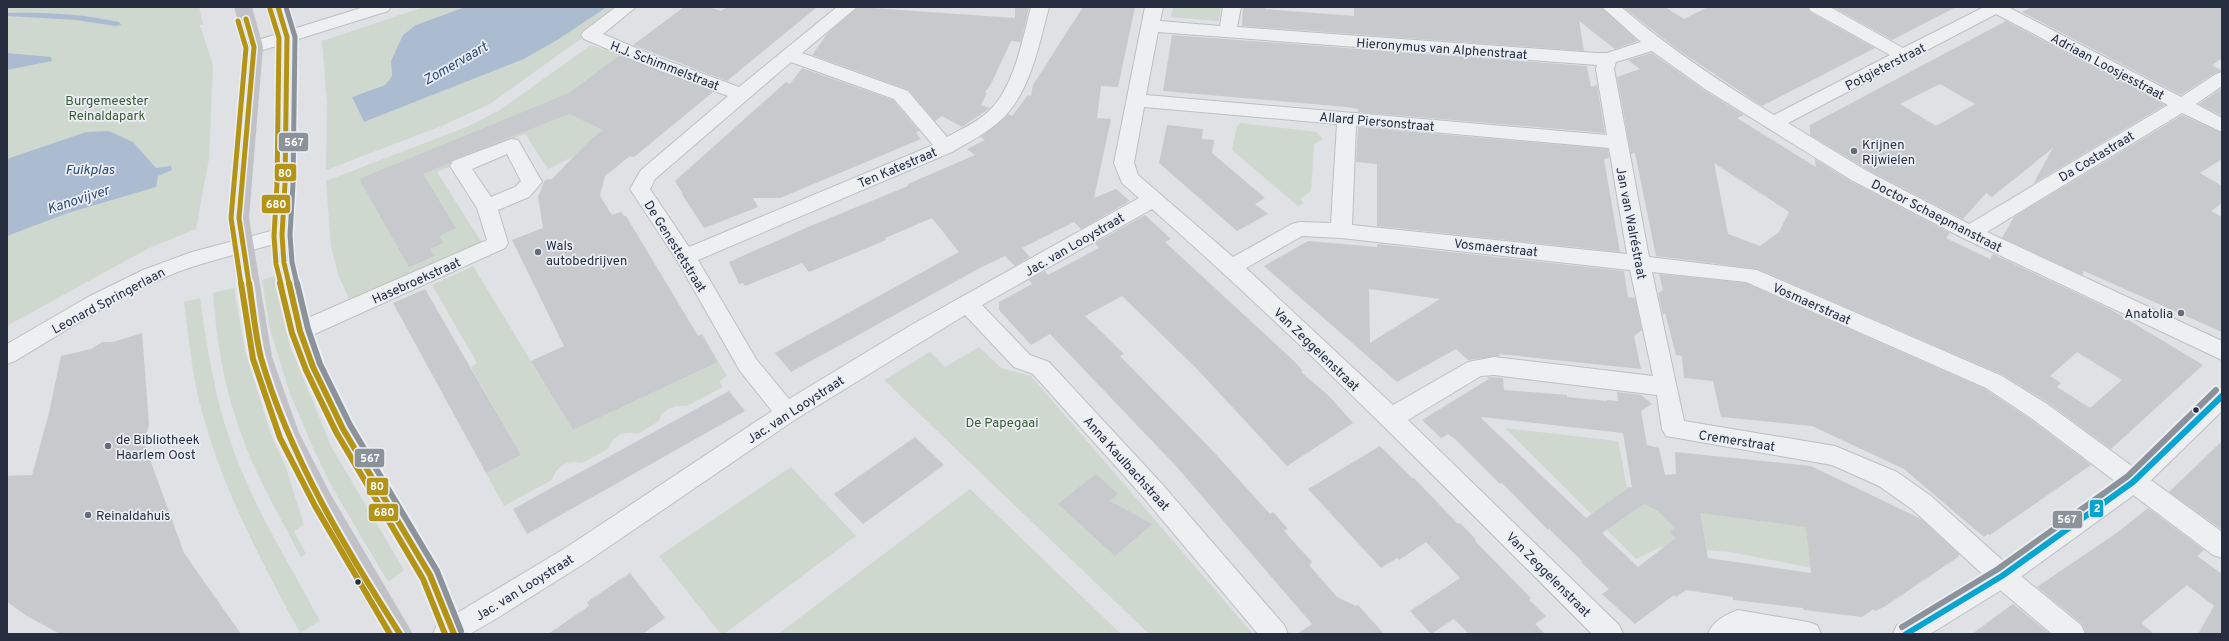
<svg xmlns="http://www.w3.org/2000/svg" width="2229" height="641" font-family="Overpass,sans-serif">
<style>
.green{fill:#ced8cf}
.water{fill:#abbcd1}
.building{fill:#c7c9cc;fill-rule:evenodd}
.lines{fill:none;stroke-linecap:round;stroke-linejoin:round}
.minor-casing{stroke:#bdbfc2;stroke-width:2}
.tertiary-casing{stroke:#bdbfc2;stroke-width:2}
.minor{fill:#eeeff1;fill-rule:evenodd}
.tertiary{fill:#eeeff1;fill-rule:evenodd}
.secondary{fill:#c0c2c7;fill-rule:evenodd}
.bus-1-far1-casing{stroke:#ebeff5;stroke-width:8}
.bus-1-casing{stroke:#ebeff5;stroke-width:10}
.bus-2-far1-casing{stroke:#ebeff5;stroke-width:8}
.bus-2-casing{stroke:#ebeff5;stroke-width:10}
.bus-3-far1-casing{stroke:#ebeff5;stroke-width:8}
.bus-3-casing{stroke:#ebeff5;stroke-width:10}
.bus-4-casing{stroke:#ebeff5;stroke-width:10}
.bus-1-far1{stroke:#b39416;stroke-width:5}
.bus-1{stroke:#b39416;stroke-width:6}
.bus-2-far1{stroke:#b39416;stroke-width:5}
.bus-2{stroke:#b39416;stroke-width:6}
.bus-3-far1{stroke:#8c929a;stroke-width:5}
.bus-3{stroke:#8c929a;stroke-width:6}
.bus-4{stroke:#09a4cf;stroke-width:6}
.poi-dot{fill:#666c78;stroke:#ebeff5;stroke-width:1.5}
.bus-dot{fill:#252d3e;stroke:#ebeff5;stroke-width:1.5}
.labels{text-anchor:middle;stroke-width:3.5;stroke-linejoin:round;paint-order:stroke}
.street-label{font-size:13px;fill:#252d3e;stroke:#ebeff5}
.park-label{font-size:13px;fill:#385a32;stroke:#ebeff5}
.poi-label{font-size:13px;fill:#252d3e;stroke:#ebeff5;text-anchor:start}
.water-label{font-size:14px;font-style:italic;fill:#2e4a73;stroke:#ebeff5}
.line-badge{stroke:#ebeff5;stroke-width:1.5}
.badge-label{font-size:11px;text-anchor:middle;font-weight:bold;fill:#fff}
</style>
<rect width="100%" height="100%" fill="#dfe1e4"/>
<path class="green" d="M7,7H199L203,25H200L213,65L209,158L196,229L147,249L7,326Z
M424,7H465L440,16L391,61L392,76L385,85L352,97L364,122L524,59L559,39L607,7H622L579,40L490,104L439,127L326,170L327,102L322,41Z
M1173,7H1221L1219,21L1171,17Z
M591,45L677,75L576,155L548,169L525,134L437,172L484,246L352,306L338,274L331,246L326,181L469,126L500,110Z
M1240,123L1317,132L1323,139L1314,144L1311,191L1300,199L1304,203L1298,206L1232,150L1237,126Z
M473,266L573,430L718,362L727,376L719,381L723,387L687,406H676L668,409L662,414L659,421L638,434C624,431 613,435 608,449L582,463C568,459 556,466 552,480L504,506L486,473L521,455L471,367L477,363L432,285Z
M274,276L290,346L332,448L404,570L388,582L332,487L314,450L289,391L270,329L262,280Z
M234,288L245,350L270,432L286,468L304,525L294,531L306,554L301,557C278,513 252,469 237,422C223,381 216,336 213,293Z
M200,298C207,346 214,396 231,443C252,505 289,563 320,621L300,633C264,566 226,496 205,422C193,383 189,343 184,302Z
M979,347L1001,368L1031,376L1253,634H1149L884,380L930,352L945,367Z
M1505,428L1618,441L1627,487L1808,500L1827,571L1731,552L1661,547L1636,559Z
M791,467L856,536L724,634H721L659,556Z
M970,489L1121,634H778Z"/>
<path class="water" d="M465,7H607L559,39L524,59L364,122L352,97L385,85L392,76L391,61L403,35L416,25Z
M7,13C45,12 82,14 119,22L121,25L115,26L76,20L7,16Z
M7,53L51,57L52,61L7,70Z
M109,131L133,142L156,168L171,166L172,170L158,176L156,187L68,213L7,236V159L86,132Z"/>
<path class="building" d="M684,7H709L721,11L727,7H817L727,81L633,45Z
M858,7L1015,18V7H1029L1021,42L1011,41L991,84L985,92L987,93L981,105L990,108L962,127L942,116L935,121L909,90L812,55L828,33Z
M1083,7H1135L1118,87L1101,86L1097,118L1111,119L1094,198L1116,189L1130,201L1081,229L1074,222L1022,248L1030,257L1015,266L1005,256L980,268L791,372L775,353L959,252L932,218L885,238L886,240L809,272L802,263L745,286L743,283L739,284L729,262L808,227L908,186V184L975,155L967,149L985,140L980,137L1008,114L1012,116L1028,95L1031,96L1033,85Z
M1243,7H1265V9L1354,16V7H1601L1638,41L1615,49L1579,21L1584,51L1242,26Z
M1623,7H1665L1684,19L1708,7H1807L1810,12L1875,48L1762,106L1677,49Z
M1833,7H1956L1892,40Z
M2032,7H2222V58L2212,65L2222,71L2215,73L2181,95L2022,12Z
M2006,21L2165,105L2033,184L2053,148L1992,197L1986,193L1963,219L1868,170L1810,135V125ZM1940,84L1975,104L1936,126L1900,104Z
M1172,35L1587,66L1591,87L1597,85L1605,133L1358,112V109L1346,107L1163,91Z
M1652,53L1704,90L1744,115L1737,118L1816,167L1815,159L1852,182L1950,233L1946,238L1990,259L1993,254L2110,309L2203,365L2111,449L2048,403L2003,375L1758,269L1656,256L1635,153L1631,154L1617,77L1640,69L1628,60ZM1714,163L1789,212L1779,232L1760,246L1728,234ZM2077,352L2122,380L2090,408L2057,387L2061,383L2050,376Z
M619,56L713,92L634,157L630,156L605,176L600,196L612,215L621,212L624,216H626L698,336L702,334L718,362L573,430L531,361L564,346L512,240L543,228L538,197L545,180L552,179L588,142L603,130L569,114L452,160L450,163L423,174L456,228L439,236L443,243L430,249L435,256L409,267L359,179L569,93Z
M802,68L893,100L919,131L916,133L921,139L780,198H753L758,207L704,228L682,194H683L675,181L786,82L790,84Z
M2222,88V116L2199,104Z
M2182,115L2222,133V159L2200,173L2222,186V203L2211,211L2222,217V332L2084,271L2082,275L2002,238L2014,217Z
M1167,125L1203,129L1202,139L1214,140L1212,153L1265,198L1255,204L1268,214L1237,231L1159,163Z
M1358,127L1608,149L1609,158L1604,159L1620,252L1377,226V164L1356,162Z
M1145,215L1171,239L1165,242L1295,362L1302,370L1301,372L1329,396L1353,423L1287,466L1196,368L1122,296L1085,316L1124,354L1120,356L1211,449L1270,514L1273,512L1288,529L1284,531L1312,562L1309,565L1337,597L1356,606L1358,605L1384,634H1297L1312,624L1176,466L1050,334L1031,345L999,310V302L1032,284L1029,280L1045,271L1048,275L1099,248L1095,243Z
M1308,241L1377,247V244L1624,271L1628,297L1635,298L1642,330L1634,336L1641,369L1499,354L1500,356L1468,360L1456,349L1397,382L1264,266ZM1369,289L1440,299L1370,343Z
M1659,274L1746,283L1985,389L2030,419L2091,465L1990,535L1988,534L1984,537L1904,469L1812,426L1721,417L1713,381L1684,378L1682,356L1676,355L1665,313L1663,315L1658,293L1663,290Z
M425,289L521,455L486,473L393,303Z
M142,333L148,411L149,425L144,443L184,553L241,634H60L27,616L7,602V476L32,475L49,413L61,356L91,349L102,342H113Z
M1487,377L1503,378L1504,390L1567,395V397L1607,401V400L1618,401L1617,392L1641,395L1652,404L1641,411L1647,445L1659,448L1665,475L1676,474L1675,452L1811,466L1921,519L1959,554L1958,557L1884,607L1875,611L1873,609L1862,617L1804,610L1803,608L1733,600V597L1686,590L1676,597L1674,595L1635,624L1602,594L1609,589L1581,562L1582,561L1549,529L1548,530L1502,483L1500,484L1456,440L1448,434L1441,438L1422,420L1489,379ZM1482,417L1623,433L1632,488L1630,487L1586,518L1481,418ZM1644,504L1658,511L1675,528L1670,532L1676,538L1638,567L1602,533ZM1700,513L1806,527L1811,573L1708,558Z
M729,391L745,411L527,534L513,509Z
M915,437L944,465L863,524L834,494Z
M2222,441V530L2169,492Z
M1380,446L1413,479L1414,478L1458,524L1460,523L1469,532L1476,540L1475,541L1531,598L1529,600L1546,616L1535,624L1545,634H1469L1454,619L1431,634L1410,611L1460,578L1426,542L1399,560L1397,558L1381,568L1308,489Z
M1096,474L1118,494L1110,501L1152,524L1115,556L1058,504Z
M2148,508L2204,550L2197,556L2222,574V634H2198L2214,606L2187,585L2141,623L2154,634H2086L2082,624L2037,587L2118,532Z
M630,573L665,618L643,634H548L589,606L587,602Z
M2013,604L2050,634H1972L1999,614Z"/>
<g class="lines">
<g class="minor-casing">
<path id="minor" d="M616,7H636L603,34L657,57L739,87L837,7H857L802,53L908,91L947,137C962,129 977,122 989,111C1015,86 1022,40 1031,7H1049C1039,44 1031,92 1001,120C987,133 969,142 952,152L698,260L756,359L789,399L913,324L1139,198L1122,183L1114,163L1145,7H1163L1160,21L1220,26L1223,7H1241L1237,27L1596,53H1607L1641,42L1602,7H1621C1669,48 1720,82 1774,115L1890,55L1811,11L1808,7H1830L1903,48L1984,7H2008L2181,97L2216,74L2222,72V86L2196,104L2222,118V132L2182,113L1987,232L2222,341V360L1963,238L1853,181L1705,89L1652,51L1616,62L1614,69L1649,257L1757,270L2002,376L2047,404L2222,532V558L2213,555L2031,418L1986,388L1746,282L1652,272L1684,421L1835,446L1897,472L1931,496L2011,568L2081,625L2085,634H2052L1993,584L1913,510L1879,486L1832,465L1666,436L1662,429L1657,395L1494,375L1481,376L1408,420L1619,625L1623,634H1592C1448,490 1305,344 1152,209L982,305L1030,355L1049,362L1162,484L1284,625L1288,634H1258L1144,498L1033,374L1014,367L965,315L793,421L585,563L499,617L470,634H433L437,625L567,547L772,411L740,371L678,262L630,189L641,170L728,96L645,65L584,39L581,35L584,31ZM1996,14L2168,105L1969,224L1867,171L1788,123ZM1158,32L1597,65L1596,69L1607,135L1146,95ZM791,62L894,99L933,145L689,247L650,189L655,179ZM1144,107L1337,124L1331,223L1299,222L1292,224L1233,257L1138,175L1134,163ZM1356,125L1609,148L1627,254L1352,225ZM1302,236L1341,238L1630,270L1653,376L1494,357L1468,362L1393,405L1246,268Z
M511,139L518,140L542,182L529,197L498,210L508,243L505,248L308,337L300,339L292,337L289,331L292,325L487,240L477,208L450,166L453,161ZM507,154L521,181L515,187L491,197L472,169Z
M1738,610L1808,622L1817,625L1821,634H1708C1713,621 1725,615 1738,610Z"/>
</g>
<g class="tertiary-casing">
<path id="tertiary" d="M364,7H391L388,11L260,51L254,52L248,51L245,47L248,43Z
M282,228L289,230L292,235L289,240C251,251 212,259 175,273C118,296 67,330 15,361L7,364V344L88,297L143,270L192,252Z
M2222,387V411L2142,489L2011,584L1930,634H1893L1897,625L1993,568L2124,475L2214,389Z"/>
</g>
<use href="#minor" class="minor"/>
<use href="#tertiary" class="tertiary"/>
<path class="secondary" d="M234,7H252L263,47L249,218L272,357L299,433L331,495L413,634H385L364,600L313,509L275,434L250,357L229,218L245,47Z
M269,7H287L296,37L295,184L292,235L295,263L311,331L324,367L352,423L439,567L467,634H441L419,580L331,429L302,367L289,331L273,263L272,235L275,184L278,37Z"/>
<g class="bus-1-far1-casing">
<path id="bus-1-far1" d="M278,7L287,37L285,184L282,235L284,263L289,284
M246,19L254,47L239,218L249,284"/>
</g>
<g class="bus-1-casing">
<path id="bus-1" d="M249,283C253,308 255,334 261,358C290,457 345,548 400,634
M289,283L300,331L313,367L343,429L430,575L454,634"/>
</g>
<g class="bus-2-far1-casing">
<path id="bus-2-far1" d="M270,9L279,38L277,184L274,236L276,264L281,284
M238,21L246,48L231,218L241,284"/>
</g>
<g class="bus-2-casing">
<path id="bus-2" d="M241,283L253,359L280,438L315,506L390,634
M280,283L292,333L306,370L336,432L423,579L445,634"/>
</g>
<g class="bus-3-far1-casing">
<path id="bus-3-far1" d="M286,7L295,37L293,184L290,235L292,262L297,284"/>
</g>
<g class="bus-3-casing">
<path id="bus-3" d="M297,283L308,329L320,364L350,425L437,571L461,631
M1902,627L1998,569L2128,476L2216,390"/>
</g>
<g class="bus-4-casing">
<path id="bus-4" d="M1906,634L2002,576L2133,482L2222,396"/>
</g>
<use href="#bus-1-far1" class="bus-1-far1"/>
<use href="#bus-1" class="bus-1"/>
<use href="#bus-2-far1" class="bus-2-far1"/>
<use href="#bus-2" class="bus-2"/>
<use href="#bus-3-far1" class="bus-3-far1"/>
<use href="#bus-3" class="bus-3"/>
<use href="#bus-4" class="bus-4"/>
</g>
<g class="poi-dot">
<circle cx="1854" cy="151" r="4"/>
<circle cx="538" cy="252" r="4"/>
<circle cx="2181" cy="313" r="4"/>
<circle cx="108" cy="446" r="4"/>
<circle cx="88" cy="515" r="4"/>
</g>
<g class="bus-dot">
<circle cx="2196" cy="410" r="3.5"/>
<circle cx="358" cy="582" r="3.5"/>
</g>
<g class="labels">
<g class="street-label">
<text transform="translate(1442 48) rotate(4)" y="5">Hieronymus van Alphenstraat</text>
<text transform="translate(665 65) rotate(21)" y="5">H.J. Schimmelstraat</text>
<text transform="translate(1885 66) rotate(-27)" y="5">Potgieterstraat</text>
<text transform="translate(2108 66) rotate(28)" y="5">Adriaan Loosjesstraat</text>
<text transform="translate(1377 121) rotate(5)" y="5">Allard Piersonstraat</text>
<text transform="translate(2096 156) rotate(-31)" y="5">Da Costastraat</text>
<text transform="translate(897 167) rotate(-23)" y="5">Ten Katestraat</text>
<text transform="translate(1937 215) rotate(27)" y="5">Doctor Schaepmanstraat</text>
<text transform="translate(1632 223) rotate(79)" y="5">Jan van Walréstraat</text>
<text transform="translate(1074 244) rotate(-30)" y="5">Jac. van Looystraat</text>
<text transform="translate(676 246) rotate(58)" y="5">De Genestetstraat</text>
<text transform="translate(1496 247) rotate(6)" y="5">Vosmaerstraat</text>
<text transform="translate(416 280) rotate(-24)" y="5">Hasebroekstraat</text>
<text transform="translate(108 300) rotate(-28)" y="5">Leonard Springerlaan</text>
<text transform="translate(1812 303) rotate(24)" y="5">Vosmaerstraat</text>
<text transform="translate(1317 349) rotate(44)" y="5">Van Zeggelenstraat</text>
<text transform="translate(795 409) rotate(-33)" y="5">Jac. van Looystraat</text>
<text transform="translate(1737 440) rotate(9)" y="5">Cremerstraat</text>
<text transform="translate(1127 463) rotate(48)" y="5">Anna Kaulbachstraat</text>
<text transform="translate(1549 574) rotate(45)" y="5">Van Zeggelenstraat</text>
<text transform="translate(524 587) rotate(-32)" y="5">Jac. van Looystraat</text>
</g>
<g class="park-label">
<text x="107" y="105">Burgemeester<tspan x="107" dy="15">Reinaldapark</tspan></text>
<text x="1002" y="427">De Papegaai</text>
</g>
<g class="poi-label">
<text x="1862" y="149">Krijnen<tspan x="1862" dy="15">Rijwielen</tspan></text>
<text x="546" y="250">Wals<tspan x="546" dy="15">autobedrijven</tspan></text>
<text x="2173" y="318" text-anchor="end">Anatolia</text>
<text x="116" y="444">de Bibliotheek<tspan x="116" dy="15">Haarlem Oost</tspan></text>
<text x="96" y="520">Reinaldahuis</text>
</g>
<g class="water-label">
<text transform="translate(455 63) rotate(-30)" y="5">Zomervaart</text>
<text x="90" y="174">Fuikplas</text>
<text transform="translate(78 199) rotate(-18)" y="5">Kanovijver</text>
</g>
</g>
<g class="line-badge">
<rect x="278" y="132" width="31" height="20" rx="4" fill="#8c929a"/>
<rect x="274" y="163" width="23" height="19" rx="4" fill="#b39416"/>
<rect x="261" y="194" width="30" height="20" rx="4" fill="#b39416"/>
<rect x="354" y="448" width="31" height="20" rx="4" fill="#8c929a"/>
<rect x="366" y="477" width="23" height="19" rx="4" fill="#b39416"/>
<rect x="2089" y="499" width="15" height="19" rx="4" fill="#09a4cf"/>
<rect x="368" y="503" width="31" height="19" rx="4" fill="#b39416"/>
<rect x="2052" y="510" width="31" height="19" rx="4" fill="#8c929a"/>
</g>
<g class="badge-label">
<text x="294" y="146">567</text>
<text x="285" y="177">80</text>
<text x="276" y="208">680</text>
<text x="370" y="462">567</text>
<text x="377" y="490">80</text>
<text x="2097" y="512">2</text>
<text x="384" y="516">680</text>
<text x="2067" y="523">567</text>
</g>
<rect width="2229" height="641" fill="none" stroke="#252d3e" stroke-width="16"/>
</svg>
